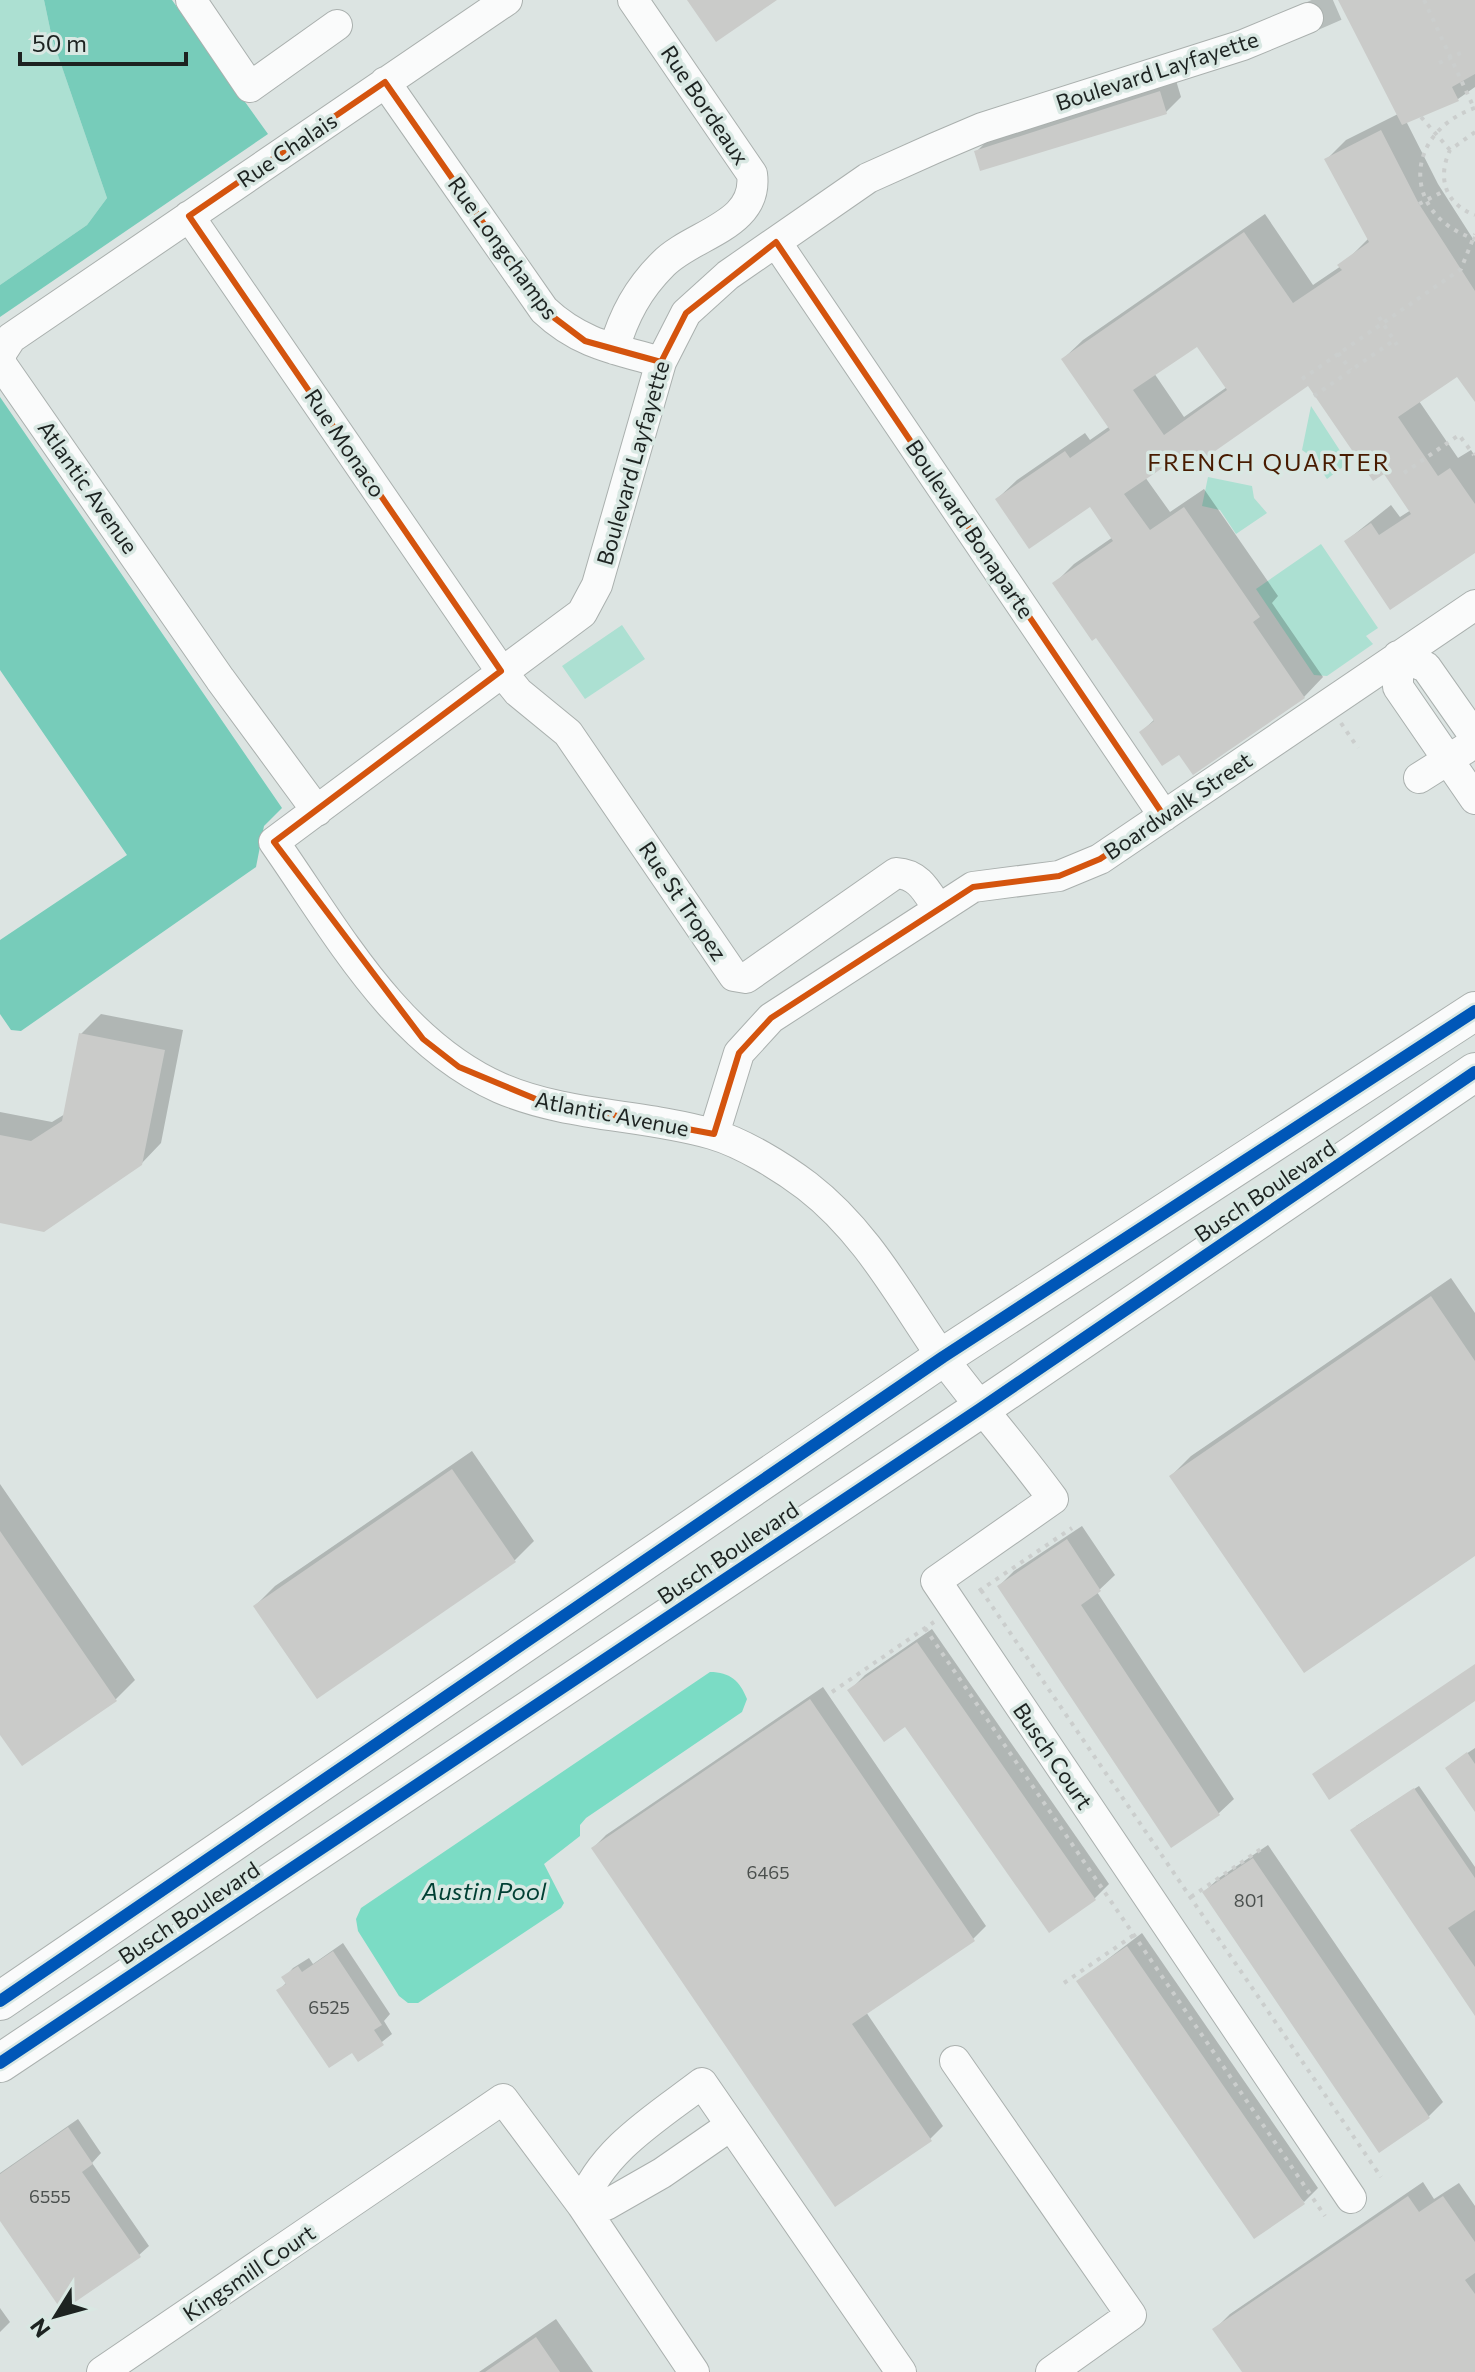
<svg xmlns="http://www.w3.org/2000/svg" width="1475" height="2372" font-family="Commissioner,sans-serif">
<style>
.green{fill:#ace0d2}
.forest{fill:#77ccba}
.water{fill:#7bdcc5}
.shadow{fill:#0003;fill-rule:evenodd}
.building{fill:#cacbc9;fill-rule:evenodd}
.lines{fill:none;stroke-linecap:round;stroke-linejoin:round}
.minor-tunnel{stroke:#b6bdbb;stroke-width:30;stroke-dasharray:30 15;stroke-linecap:butt}
.minor-casing{stroke:#aab0ae;stroke-width:32}
.major-casing{stroke:#aab0ae;stroke-width:40}
.path{stroke:#cbcecd;stroke-width:4;stroke-dasharray:4 6;stroke-linecap:butt}
.minor{stroke:#fafbfb;stroke-width:30}
.major{stroke:#fafbfb;stroke-width:38}
.cycleway-casing{stroke:#d9e8e3;stroke-width:17}
.cycleway{stroke:#0057b8;stroke-width:12}
.marked{fill:none;stroke:#d4540e;stroke-width:6;stroke-linejoin:round}
.labels{text-anchor:middle;stroke-width:7;stroke-linejoin:round;paint-order:stroke}
.number-label{font-size:18px;fill:#4b504e}
.street-label{font-size:22px;fill:#1d2321;stroke:#d9e8e3}
.neighbourhood-label{font-size:24px;letter-spacing:2px;fill:#481b00;stroke:#d9e8e3}
.water-label{font-size:24px;font-style:italic;fill:#003f33;stroke:#d9e8e3}
</style>
<rect width="100%" height="100%" fill="#dce4e2"/>
<path class="green" d="M0,0H44L52,38L107,198L87,225L0,285Z
M1311,406L1348,463L1327,479L1313,458L1302,450Z
M1208,477L1252,486L1254,498L1267,513L1236,534L1220,510L1202,506Z
M1321,544L1378,628L1366,636L1373,644L1327,676L1314,675L1256,589Z
M622,625L645,659L585,699L562,666Z"/>
<path class="forest" d="M44,0H172L268,134L0,317V285L87,225L107,198L52,38Z
M0,397L282,808L264,826L256,867L21,1031L11,1030L0,1014V940L127,855L0,670Z"/>
<path class="water" d="M710,1672C730,1672 740,1681 747,1699L742,1712L586,1818L580,1825V1836L544,1864L564,1903L561,1908L418,2003H408L399,1996L358,1931L356,1919L361,1908Z"/>
<path class="shadow" d="M1340,0H1475V87L1458,99L1406,121L1438,184L1475,242V399L1458,374L1419,401L1458,458L1471,450L1475,456V550L1346,541L1391,505L1400,517L1411,510L1384,471L1308,384L1190,447L1145,477L1170,512L1204,489L1278,596L1272,603L1323,677L1304,697L1180,752L1141,732L1155,719L1097,635L1055,583L1074,564L1113,537L1090,504L997,499L1017,480L1085,433L1090,440L1110,426L1063,359L1083,340L1265,214L1313,285L1341,266L1369,238L1326,160L1346,140L1398,114ZM1197,344L1227,387L1184,417L1154,373Z
M1175,77L1181,97L1166,112L981,169L976,152L991,137Z
M101,1014L183,1030L161,1143L141,1164L0,1221V1112L52,1122L65,1114L81,1034Z
M1451,1278L1475,1313V1553L1171,1476L1191,1456Z
M472,1451L534,1541L515,1560L255,1606L275,1586Z
M0,1484L135,1680L116,1699L0,1731Z
M1082,1526L1115,1575L1097,1592L1234,1799L1219,1813L1171,1845L999,1586L1014,1571Z
M932,1629L1109,1884L1094,1899L906,1724L850,1690L865,1675Z
M823,1687L986,1926L973,1939L866,2012L943,2126L930,2139L593,1848L606,1835Z
M1475,1748V1809L1451,1764Z
M1419,1786L1475,1867V2012L1356,1826Z
M1268,1845L1443,2102L1428,2117L1204,1892L1219,1878Z
M1142,1933L1318,2188L1304,2202L1079,1981Z
M343,1943L390,2014L384,2021L392,2034L359,2060L352,2050L279,1990L287,1982L284,1978L293,1968L309,1958L313,1964Z
M78,2119L101,2153L92,2163L149,2246L139,2255L0,2217V2173Z
M1423,2182L1434,2199L1459,2183L1475,2206V2372H1244L1215,2329L1230,2314Z
M0,2308L10,2322L0,2332Z
M556,2319L593,2372H479Z"/>
<path class="building" d="M687,0H777L716,42Z
M1338,0H1475V74L1452,87L1459,101L1402,125Z
M1160,91L1167,114L980,171L974,151Z
M1381,130L1419,204L1475,291V402L1457,377L1398,417L1438,476L1450,468L1475,504V553L1390,610L1344,541L1371,523L1379,535L1411,514L1384,474L1373,481L1308,386L1198,463L1189,450L1124,494L1150,530L1184,507L1260,617L1253,622L1305,698L1193,775L1179,755L1162,766L1139,732L1154,721L1096,638L1092,641L1052,583L1113,541L1090,507L1029,549L995,499L1065,451L1070,458L1110,430L1061,359L1244,232L1293,303L1342,270L1337,265L1369,242L1324,159ZM1197,347L1227,390L1164,435L1133,390Z
M79,1033L165,1050L142,1165L44,1232L0,1223V1135L31,1141L62,1121Z
M1431,1296L1475,1361V1556L1304,1673L1169,1476Z
M452,1469L516,1562L317,1699L253,1606Z
M0,1531L117,1701L22,1766L0,1735Z
M1067,1539L1101,1591L1081,1605L1220,1815L1171,1848L997,1586Z
M917,1642L1096,1900L1049,1933L905,1727L884,1742L847,1690Z
M1475,1664V1701L1329,1800L1312,1774Z
M810,1699L975,1941L852,2024L932,2141L835,2207L591,1848Z
M1467,1752L1475,1764V1812L1445,1768Z
M1414,1788L1475,1878V1910L1448,1928L1475,1967V2016L1350,1830Z
M1253,1858L1430,2118L1379,2153L1202,1892Z
M1127,1946L1305,2204L1254,2239L1076,1981Z
M333,1951L382,2025L374,2030L384,2045L358,2062L352,2053L329,2068L276,1990L286,1984L281,1977L298,1966L302,1972Z
M68,2127L93,2164L82,2172L141,2257L62,2311L0,2221V2174Z
M1408,2196L1419,2212L1443,2196L1475,2242V2273L1465,2280L1475,2294V2372H1242L1212,2329Z
M536,2337L560,2372H485Z"/>
<g class="lines">
<path class="minor-tunnel" d="M1308,18L1349,0"/>
<g class="minor-casing">
<path id="minor" d="M191,0L250,87L337,25
M1308,18L1243,45L982,128L935,148L868,178L728,275L686,313L661,362L597,585L582,613L274,842C337,932 396,1042 500,1088C567,1117 643,1114 712,1134C743,1143 782,1167 807,1186C868,1233 902,1300 945,1361C980,1408 1019,1452 1053,1499L936,1581L1351,2198
M385,82L544,310C580,344 615,349 661,362
M189,216L501,671L518,692L568,733L734,976L746,978L896,873C918,874 926,890 937,907
M776,242L1164,816
M614,349C624,315 638,289 663,264C692,234 759,226 752,174L633,0
M1475,737L1426,667L1398,656V687L1475,799
M1419,778L1465,749
M317,811L220,679L2,365L0,355L11,338L507,0
M714,1134L739,1053L771,1018L973,887L1059,876L1100,859L1475,605
M955,2061L1131,2315L1051,2372
M730,2126L662,2173L606,2205H582C600,2151 659,2116 702,2083L901,2372
M102,2372L503,2099L582,2205L694,2372"/>
</g>
<g class="major-casing">
<path id="major" d="M0,2001L943,1357L1475,1011
M0,2063L980,1409L1475,1072"/>
</g>
<path class="path" d="M1424,0L1474,108
M1439,63L1463,52
M1475,108C1403,133 1401,215 1475,239
M1421,117L1450,150
M1475,132L1450,150C1437,178 1445,204 1475,215
M1419,204L1446,190
M1379,317L1397,345
M1338,353L1351,370
M1302,379L1461,269L1475,234
M1314,396L1393,341
M1404,473L1459,435L1474,455
M1341,723L1358,748
M981,1590L1381,2177
M979,1591L1072,1528
M925,1628L1325,2216
M832,1692L934,1622
M1191,1897L1261,1849
M1064,1983L1134,1935"/>
<use href="#minor" class="minor"/>
<use href="#major" class="major"/>
<g class="cycleway-casing">
<path id="cycleway" d="M0,2001L943,1357L1475,1011
M0,2063L980,1409L1475,1072"/>
</g>
<use href="#cycleway" class="cycleway"/>
</g>
<path class="marked" d="M385,82L544,310L585,341L661,362L686,313L776,242L1164,816L1100,859L1059,876L973,887L771,1018L739,1053L714,1134L543,1102L459,1067L423,1039L274,842L501,671L189,216Z"/>
<g class="labels">
<g class="number-label">
<text x="768" y="1879">6465</text>
<text x="1249" y="1907">801</text>
<text x="329" y="2014">6525</text>
<text x="50" y="2203">6555</text>
</g>
<g class="street-label">
<text transform="translate(1157 71) rotate(-18)" y="8">Boulevard Layfayette</text>
<text transform="translate(705 105) rotate(56)" y="8">Rue Bordeaux</text>
<text transform="translate(287 150) rotate(-34)" y="8">Rue Chalais</text>
<text transform="translate(503 248) rotate(54)" y="8">Rue Longchamps</text>
<text transform="translate(345 443) rotate(56)" y="8">Rue Monaco</text>
<text transform="translate(633 463) rotate(-74)" y="8">Boulevard Layfayette</text>
<text transform="translate(88 487) rotate(55)" y="8">Atlantic Avenue</text>
<text transform="translate(970 529) rotate(56)" y="8">Boulevard Bonaparte</text>
<text transform="translate(1178 806) rotate(-34)" y="8">Boardwalk Street</text>
<text transform="translate(683 901) rotate(56)" y="8">Rue St Tropez</text>
<text transform="translate(612 1114) rotate(11)" y="8">Atlantic Avenue</text>
<text transform="translate(1265 1191) rotate(-34)" y="8">Busch Boulevard</text>
<text transform="translate(728 1553) rotate(-34)" y="8">Busch Boulevard</text>
<text transform="translate(1053 1756) rotate(56)" y="8">Busch Court</text>
<text transform="translate(189 1913) rotate(-34)" y="8">Busch Boulevard</text>
<text transform="translate(249 2273) rotate(-34)" y="8">Kingsmill Court</text>
</g>
<g class="neighbourhood-label">
<text x="1269" y="471">FRENCH QUARTER</text>
</g>
<g class="water-label">
<text x="484" y="1900">Austin Pool</text>
</g>
</g>
<g transform="translate(56 2316) rotate(233)" stroke="#d9e8e3" stroke-width="6" paint-order="stroke">
<path d="M0-6L14 30L0 20L-14 30Z" fill="#1d2321"/>
<text y="-12" font-size="22" font-weight="bold" text-anchor="middle" fill="#1d2321">N</text>
</g>
<path d="M20 52v12h166v-12" fill="none" stroke="#1d2321" stroke-width="4"/>
<text x="32" y="52" font-size="24" fill="#1d2321" stroke="#d9e8e3" stroke-width="6" paint-order="stroke">50 m</text>
</svg>
